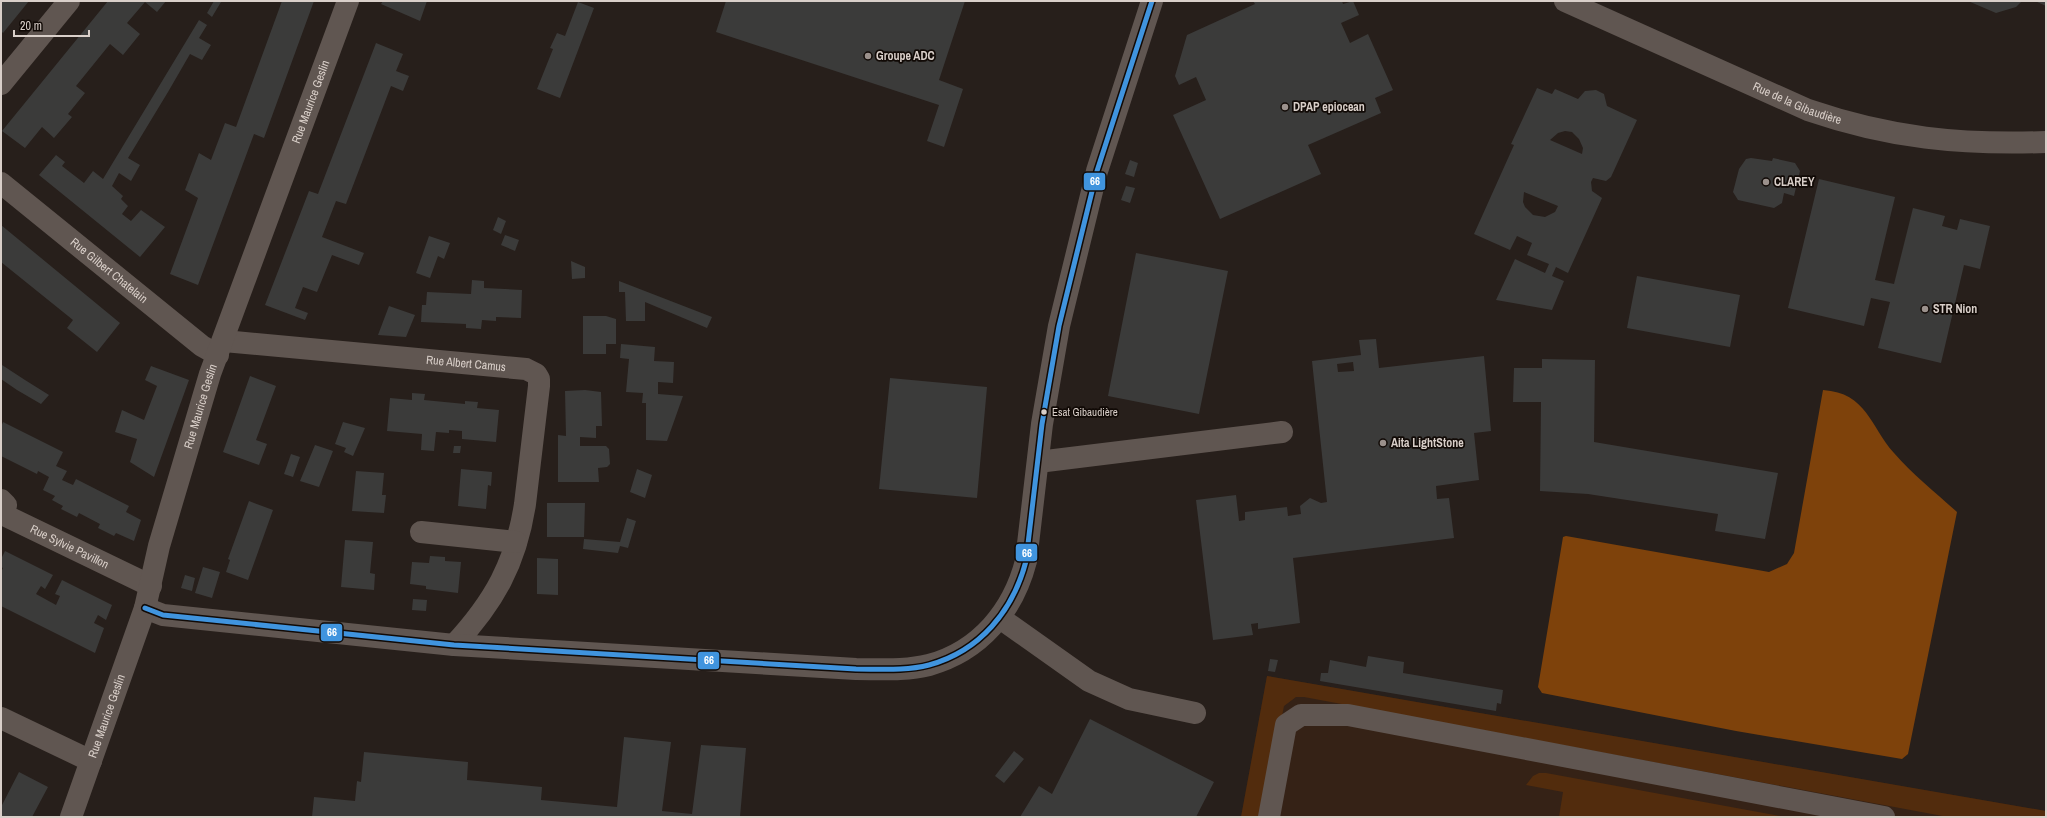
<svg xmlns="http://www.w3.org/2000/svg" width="2047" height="818" font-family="'Archivo Narrow',sans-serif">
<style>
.built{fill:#352216}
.green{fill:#522c0d}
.water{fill:#7e420b}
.building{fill:#3b3b3a;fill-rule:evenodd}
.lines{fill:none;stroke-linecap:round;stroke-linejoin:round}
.minor{stroke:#605651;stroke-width:22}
.bus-1-casing{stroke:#110a06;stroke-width:8}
.bus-1{stroke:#4094de;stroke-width:5}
.poi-dot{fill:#9b918c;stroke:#110a06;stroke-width:1.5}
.bus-dot{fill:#d9cfc9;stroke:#110a06;stroke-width:1.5}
.labels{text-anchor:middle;stroke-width:3.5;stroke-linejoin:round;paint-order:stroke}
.bus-label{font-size:11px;fill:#d9cfc9;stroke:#110a06;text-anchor:start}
.poi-label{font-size:12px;font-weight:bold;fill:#d9cfc9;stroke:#110a06;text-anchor:start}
.street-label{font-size:12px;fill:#d9cfc9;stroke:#110a06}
.line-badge{stroke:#110a06;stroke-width:1.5}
.badge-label{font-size:11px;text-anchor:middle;font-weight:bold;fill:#fff}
</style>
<rect width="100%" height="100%" fill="#271f1b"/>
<path class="built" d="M1267,676L2046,811V817H1241Z"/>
<path class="green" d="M1267,676L2046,811V817H1948L1304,697H1296L1284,706L1262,817H1241Z
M1539,773H1546L1786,817H1559L1563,792L1526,785L1533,776Z"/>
<path class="water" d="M1823,390C1867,393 1870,426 1894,453C1913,475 1936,493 1957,512L1908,754L1902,759L1736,731L1542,693L1538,687L1563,537L1566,536L1769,572L1787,564L1794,553Z"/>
<path class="building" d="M1,1H29L3,33L1,31Z
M108,1H166L157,12L145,2L127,23L140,34L123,55L110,44L76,86L85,93L68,114L72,117L54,138L42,127L25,148L2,131Z
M214,1L221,2L212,17L207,13Z
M282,1H314L264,138L254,134L198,285L170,274L198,198L185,190L199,153L211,160L225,123L236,127Z
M383,1H427L420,21L381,4Z
M726,1H965L939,80L963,89L944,147L927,141L939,105L716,32Z
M1253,1H1342L1343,4L1353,1L1359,15L1341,23L1350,43L1368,34L1393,90L1375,98L1381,113L1308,145L1321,174L1220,219L1173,115L1206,100L1196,77L1179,85L1175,76L1187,35L1255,4Z
M1968,1H2022L2016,7L1996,13Z
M2035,1H2046V6Z
M578,2L594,8L560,98L537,89L553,49L550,48L557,33L565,36Z
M199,20L207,25L199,38L211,45L202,60L190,54L168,92L128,158L140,165L131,181L119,173L112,186L123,196L121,199L128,206L122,214L131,221L141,210L165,227L140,257L39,175L56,155L65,162L62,166L84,183L93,171L103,179Z
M376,43L403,54L396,71L409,76L403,91L391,86L346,204L336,201L322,237L364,253L359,265L332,255L317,292L303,287L295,308L308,313L305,320L265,305L309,191L318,194Z
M1537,88L1552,94L1555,89L1578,99L1585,91L1596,90L1604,94L1607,106L1637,120L1611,177L1606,181L1593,178L1591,182L1592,191L1602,198L1568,273L1556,267L1552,276L1564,281L1552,310L1496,300L1515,259L1545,273L1549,264L1527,255L1532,243L1517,236L1510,250L1474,234L1514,145L1511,144ZM1565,131L1572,132L1579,139L1583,148L1582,154L1550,140L1558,133ZM1524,192L1558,206L1555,212L1545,217L1533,215L1525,207L1523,202Z
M1751,158L1772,161L1773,158L1795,163L1800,171L1794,196L1784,193L1782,203L1774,208L1738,200L1733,192L1739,169L1746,159Z
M1130,160L1138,163L1134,177L1125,174Z
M1819,179L1895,197L1875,280L1894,284L1913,208L1945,216L1942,226L1957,230L1960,219L1990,226L1980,269L1964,265L1941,363L1878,348L1890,302L1871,298L1864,326L1788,308Z
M1126,186L1135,188L1130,203L1121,200Z
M498,217L506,221L501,234L493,230Z
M1,225L120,323L97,352L67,328L73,320L1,262Z
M505,235L519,240L515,251L501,245Z
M429,236L450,243L444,259L438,256L430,278L416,273Z
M1136,253L1228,271L1199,414L1108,396Z
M571,261L585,267V278L572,279Z
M1637,276L1740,295L1730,347L1627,328Z
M472,280L484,281V288L522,290L521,318L496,317V321L482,320L481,329L466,328V324L421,322L422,305H426L427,292L471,294Z
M619,281L712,317L707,328L645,302V321H626L625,292H619Z
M389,306L415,315L406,337L378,335Z
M583,316H606L616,319V344H606V354H583Z
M1376,339L1379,368L1484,356L1491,431L1474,433L1479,480L1436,486L1437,499L1449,498L1454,538L1293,558L1300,623L1258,629V623L1251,624L1253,635L1213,640L1196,500L1236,495L1239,521L1245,520V512L1287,507L1288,516L1301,514L1300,506L1310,498L1321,503L1327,502L1312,361L1361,355L1359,340ZM1353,362L1354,371L1338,372L1337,364Z
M621,344L655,347L654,361L674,362L673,383L658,382V394L683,396L667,441L646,440V403H642L643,393L626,392L629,359L620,358Z
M1542,359L1595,360L1594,442L1778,473L1765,539L1715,531L1718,514L1588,494L1540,491L1541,402H1513L1514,368H1542Z
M2,365L25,380L49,395L41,404L17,390L1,379Z
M151,366L189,380L154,477L130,462L137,439L115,432L122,410L144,420L157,386L145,380Z
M250,376L276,386L256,440L267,444L259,465L223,452Z
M890,378L987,387L977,498L879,489Z
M585,390L601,392L602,426H596V438L580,437V446H606L609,449L610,464L607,467L598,468L599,482H558V435L566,436L565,391Z
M412,393L425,394L424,400L465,404V401L478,402L477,408L499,410L496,442L462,439V431L449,430V433L436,432L434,451L421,450L422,434L387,431L390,398L412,400Z
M3,422L63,452L56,466L67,471L62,480L73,485L76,479L129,506L126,512L141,520L134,541L116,533L114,536L98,528L100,524L79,513L77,517L61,509L63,506L52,500L55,496L43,490L49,477L38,471L37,474L1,456V427Z
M343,422L365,428L353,456L344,452L346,448L335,444Z
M315,445L333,451L319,487L300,481Z
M454,446H461L460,453H453Z
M291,454L300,457L293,477L284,474Z
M461,469L492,472L491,486L488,485L486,509L458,506Z
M637,469L652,475L645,498L630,492Z
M356,471L384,473L382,495H386L384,513L352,511Z
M249,501L273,510L248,580L226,572L230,560L228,559Z
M547,503H585L584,537H547Z
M627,518L636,521L628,548L620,546L618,553L583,549L584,539L620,542Z
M345,540L373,542L370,573L375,574L374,590L341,587Z
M5,551L53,575L45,589L41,586L36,594L56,605L60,596L55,594L62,580L112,605L106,620L98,615L94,623L104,628L95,653L1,606V572L3,568L1,567V559Z
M430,556L445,557V561L461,562L458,593L426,589V586L410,584L412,562L429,563Z
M537,558L558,559V595L537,594Z
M203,567L220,572L212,598L195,593Z
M185,575L195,578L192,591L181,588Z
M413,599L427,600L426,611L412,610Z
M1368,656L1404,662L1403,673L1503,690L1501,704L1497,703L1496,711L1320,681L1321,673H1328L1330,660L1366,667Z
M1270,659L1278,660L1275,672L1268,671Z
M1090,719L1214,782L1196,817H1020L1039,786L1052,794Z
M624,737L671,742L662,811L692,814L701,745L746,748L740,817H312L314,797L355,801L357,781L361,782L364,752L468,762L467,780L542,787L541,800L617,807Z
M1014,751L1024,759L1004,783L995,776Z
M19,772L48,787L32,817H1V807Z"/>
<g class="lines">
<g class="minor">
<path id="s1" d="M1565,1L1808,110C1890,138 1960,145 2046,142"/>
<path d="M1,84L69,1"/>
<path id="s2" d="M1,183L202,346L218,355"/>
<path id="s3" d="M224,341L526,369L536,374L539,379V386L525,504C516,563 494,602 454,645"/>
<path d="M1038,462L1282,432"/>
<path id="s4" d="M1,500L6,505L4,515L151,586"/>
<path d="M421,532L516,542"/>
<path d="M145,608L163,615L454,645L856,669C880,669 906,671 929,665C980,651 1013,611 1026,561L1042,424L1059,326L1097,171L1152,1"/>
<path d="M1000,618L1089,681L1129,699L1195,713"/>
<path d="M1,718L91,761"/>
<path id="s5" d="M71,817L145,608L159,546L210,374L348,1"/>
<path d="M1269,817L1286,725L1301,715H1348L1884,817"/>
</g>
<g class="bus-1-casing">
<path id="bus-1" d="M145,608L163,615L454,645L856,669C880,669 906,671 929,665C980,651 1013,611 1026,561L1042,424L1059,326L1097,171L1152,1"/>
</g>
<use href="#bus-1" class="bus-1"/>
</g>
<g class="poi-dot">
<circle cx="868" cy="56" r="4"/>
<circle cx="1285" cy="107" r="4"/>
<circle cx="1766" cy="182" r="4"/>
<circle cx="1925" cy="309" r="4"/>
<circle cx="1383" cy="443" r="4"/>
</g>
<circle class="bus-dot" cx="1044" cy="412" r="3.5"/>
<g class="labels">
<g class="bus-label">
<text x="1052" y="416">Esat Gibaudière</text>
</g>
<g class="poi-label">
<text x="876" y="60">Groupe ADC</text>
<text x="1293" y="111">DPAP epiocean</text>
<text x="1774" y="186">CLAREY</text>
<text x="1933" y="313">STR Nion</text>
<text x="1391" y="447">Aita LightStone</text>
</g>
<g class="street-label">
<text dy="4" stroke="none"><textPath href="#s5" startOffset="755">Rue Maurice Geslin</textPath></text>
<text dy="4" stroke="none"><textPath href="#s1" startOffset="254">Rue de la Gibaudière</textPath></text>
<text dy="4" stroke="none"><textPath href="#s2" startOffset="139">Rue Gilbert Chatelain</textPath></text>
<text dy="4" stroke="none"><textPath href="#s3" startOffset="243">Rue Albert Camus</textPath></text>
<text dy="4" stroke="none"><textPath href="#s5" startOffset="431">Rue Maurice Geslin</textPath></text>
<text dy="4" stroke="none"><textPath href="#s4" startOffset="90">Rue Sylvie Pavillon</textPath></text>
<text dy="4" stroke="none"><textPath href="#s5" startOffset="107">Rue Maurice Geslin</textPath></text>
</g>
</g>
<g class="line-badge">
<rect x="1083" y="172" width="23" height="19" rx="4" fill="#4094de"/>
<rect x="1015" y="543" width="23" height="19" rx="4" fill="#4094de"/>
<rect x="320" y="623" width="23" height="19" rx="4" fill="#4094de"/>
<rect x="697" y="651" width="23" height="19" rx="4" fill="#4094de"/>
</g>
<g class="badge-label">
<text x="1095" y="185">66</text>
<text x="1027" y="557">66</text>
<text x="332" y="636">66</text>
<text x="709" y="664">66</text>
</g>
<rect width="2047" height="818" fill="none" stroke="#d9cfc9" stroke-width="4"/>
<path d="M14 30v6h75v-6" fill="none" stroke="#d9cfc9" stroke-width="2"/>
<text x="20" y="30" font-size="12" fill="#d9cfc9" stroke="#110a06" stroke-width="3" paint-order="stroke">20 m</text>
</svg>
